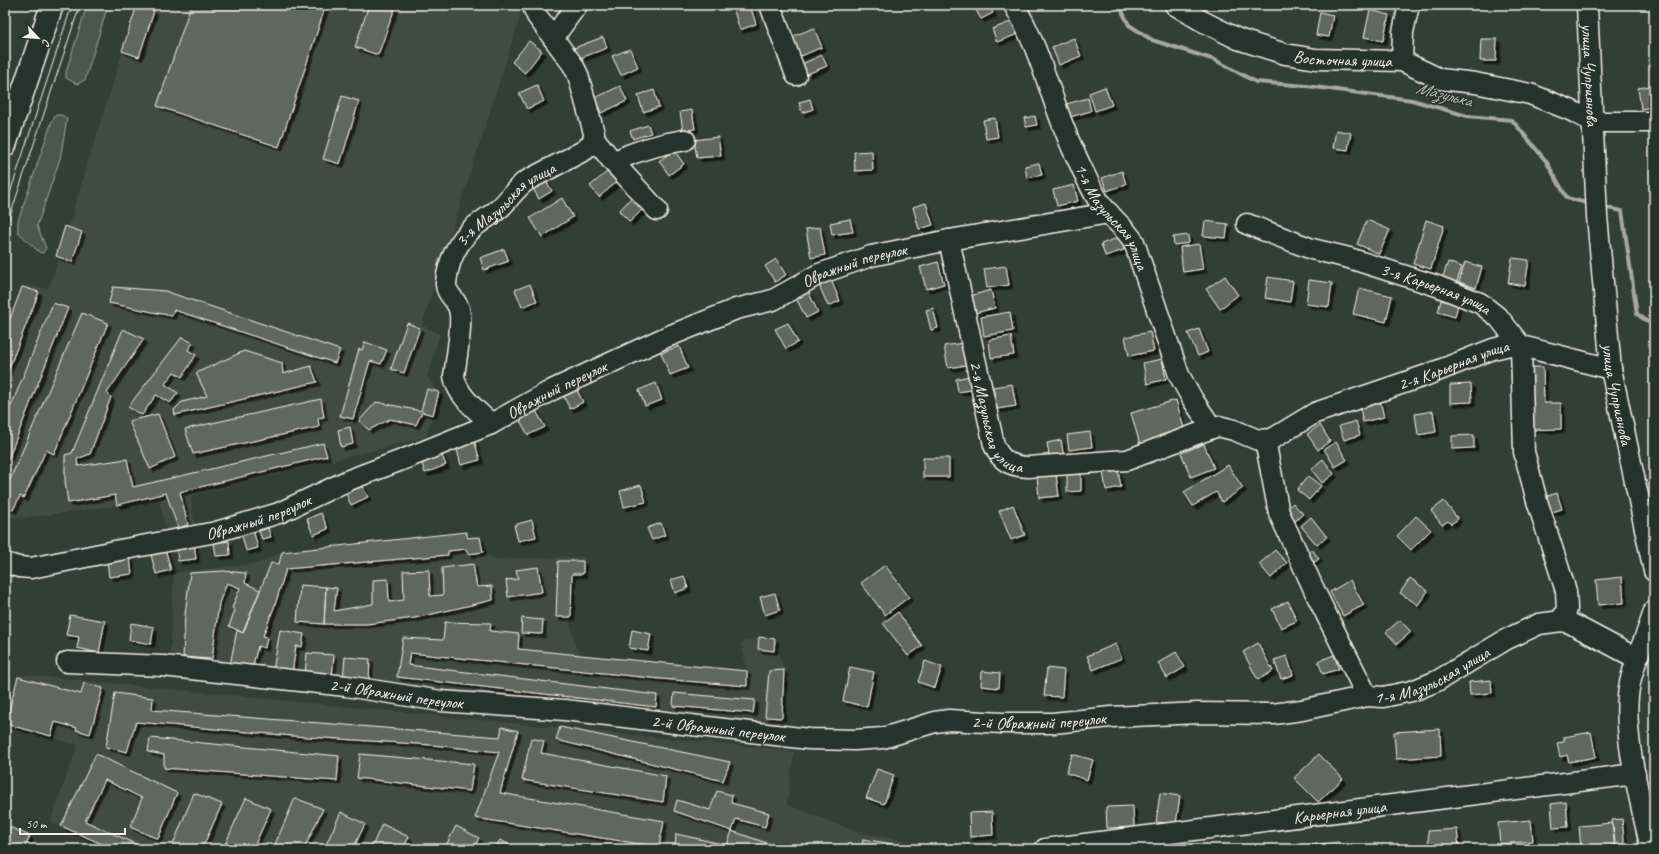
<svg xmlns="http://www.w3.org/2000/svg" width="1659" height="854" font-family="Caveat,sans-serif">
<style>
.built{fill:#404b44}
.green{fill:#4c564f;stroke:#a0a49c}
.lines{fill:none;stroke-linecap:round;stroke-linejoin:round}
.stream{stroke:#a6a9a1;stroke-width:4}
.building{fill:#5f6861;stroke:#f4f1e8;filter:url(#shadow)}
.minor-casing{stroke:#f4f1e8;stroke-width:23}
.major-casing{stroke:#f4f1e8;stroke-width:25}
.minor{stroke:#26332d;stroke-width:20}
.major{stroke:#26332d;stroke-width:22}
.tram{stroke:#f4f1e8;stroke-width:1}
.labels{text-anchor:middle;stroke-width:3;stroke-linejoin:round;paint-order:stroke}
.street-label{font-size:17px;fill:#f4f1e8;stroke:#26332d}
.water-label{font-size:18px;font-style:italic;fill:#babbb3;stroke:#26332d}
</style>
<defs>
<filter id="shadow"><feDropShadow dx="3.5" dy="3.5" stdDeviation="0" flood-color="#0009"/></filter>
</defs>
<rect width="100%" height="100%" fill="#323e38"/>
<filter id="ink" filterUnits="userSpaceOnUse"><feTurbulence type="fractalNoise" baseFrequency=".025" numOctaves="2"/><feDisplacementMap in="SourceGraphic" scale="8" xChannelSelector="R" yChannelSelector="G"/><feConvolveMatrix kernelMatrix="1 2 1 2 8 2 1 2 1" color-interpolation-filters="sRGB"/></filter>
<g filter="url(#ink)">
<path class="built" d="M137,5H524L422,325L440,334L427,377L439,392L426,437L191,496L195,529L167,532L159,500L24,518H5V330L22,285L48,289L59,258L56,256L65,226L68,227Z
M466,532L480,537L483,552L495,559L584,557L583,574H572L570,621L576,648L581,655L747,671L741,643L759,637L775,639L784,670L782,718L778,726L170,662L174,573L259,563L282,552Z
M18,674L774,749L794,752L787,805L858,832L922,844L930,849H113L50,822L78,745L5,725Z"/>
<path class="green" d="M87,5H108L85,80L77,84L66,78V72Z
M56,115H62L67,119L60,159L37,226L46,248L43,253L39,252L18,232V221L52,121Z"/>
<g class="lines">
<path class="stream" d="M1119,5L1129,25L1152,40L1215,60L1256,82L1307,86L1412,100L1467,116L1512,120L1546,161L1567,198L1591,204
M1603,207L1622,211L1637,314L1654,326"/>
</g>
<path class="building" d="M137,5L154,11L139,57L122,51Z
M191,5H326L279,147L157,106Z
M369,5H396L378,55L355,47Z
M732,5H750L756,24L740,30Z
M973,5H989L993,13L981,19Z
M1370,10L1389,15L1383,41L1364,37Z
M1320,12L1333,15L1329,37L1316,35Z
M1013,21L1018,34L997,42L992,29Z
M814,28L822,47L799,57L791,37Z
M603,37L607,48L578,59L574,48Z
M1074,38L1081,56L1059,65L1052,47Z
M1481,39H1497L1496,61H1480Z
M529,41L542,51L525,73L512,62Z
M630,49L638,67L621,75L612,56Z
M822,55L827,66L807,74L802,64Z
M537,85L544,101L527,109L519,93Z
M620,86L627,101L601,113L595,98Z
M1650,86L1654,107L1641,109L1638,88Z
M1105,87L1112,105L1095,111L1089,93Z
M654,90L659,107L643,112L638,95Z
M342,96L359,101L340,164L323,159Z
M1088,98L1091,111L1070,117L1066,104Z
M810,99L813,109L802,113L799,102Z
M692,110L695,129L683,131L680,112Z
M1035,116L1037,125L1026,127L1024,118Z
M995,118L998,137L986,139L983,120Z
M648,125L651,133L633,139L630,131Z
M1336,130L1351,133L1348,150L1333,148Z
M718,137L721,156L697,158L694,140Z
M674,150L684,164L669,175L659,161Z
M872,151L873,170L855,171L854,152Z
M1039,163L1042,175L1027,178L1025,166Z
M608,171L617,182L599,197L590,186Z
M1122,171L1126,184L1107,191L1102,178Z
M545,179L552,191L539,199L532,187Z
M1074,185L1078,201L1057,206L1053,190Z
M632,197L643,209L630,222L619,211Z
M562,198L573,217L542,237L530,218Z
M926,203L933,225L919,229L913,207Z
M850,219L853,232L832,235L830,223Z
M1367,220L1390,230L1379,254L1357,244Z
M1426,220L1444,226L1431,269L1413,264Z
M1205,221L1228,224L1226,238L1203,236Z
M65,226L82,232L72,262L56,256Z
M820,227L825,255L811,258L806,229Z
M1188,235L1189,243L1174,245L1173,237Z
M1120,237L1124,250L1105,256L1101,244Z
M1199,244L1203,269L1183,272L1180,247Z
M504,249L509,261L484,270L480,258Z
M1512,258L1529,260L1525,286L1508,283Z
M776,259L786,275L775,282L765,266Z
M938,262L944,284L926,289L920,267Z
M1448,262L1462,267L1456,284L1442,279Z
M1465,262L1482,267L1476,288L1459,282Z
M1006,266L1009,285L987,288L984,269Z
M1225,276L1238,295L1220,309L1206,289Z
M1268,277L1293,281L1290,302L1265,298Z
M831,280L840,301L828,306L819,285Z
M1309,280L1332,283L1329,307L1306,304Z
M530,284L537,301L522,307L515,290Z
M22,287L39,292L5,378V332Z
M113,287L165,291L340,350L335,363L174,310L172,316L109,303Z
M1359,288L1392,296L1386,322L1353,314Z
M991,290L995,308L975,313L970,296Z
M808,291L818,312L806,318L796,298Z
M1441,300L1458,305L1455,317L1438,312Z
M53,303L68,308L5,467V421Z
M933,308L938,328L931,330L926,310Z
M1010,312L1013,331L984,336L981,317Z
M82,313L108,323L54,454L46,450L24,498L20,496L13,510L5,507V491Z
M407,323L420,328L404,373L391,369Z
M788,323L798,342L786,349L775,329Z
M123,329L144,339L107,393L111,397L90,454L77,459L78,466L127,459L133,487L323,443L327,456L180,492L188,525L178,528L166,493L117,505L115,495L68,503L65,481V455L72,453Z
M1199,329L1208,352L1198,356L1188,333Z
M1150,332L1154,351L1129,356L1125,337Z
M1011,336L1014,355L991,358L989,340Z
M182,337L193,343L188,350L196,355L182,377L174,372L165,384L178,393L170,403L156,395L142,415L128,407Z
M365,342L387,350L381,364L370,361L353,419L340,416L359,349L362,350Z
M963,343L967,365L948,368L944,346Z
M679,346L688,368L670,375L661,353Z
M244,351L282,363L283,374L311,366L317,382L175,415L174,410L182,402L207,396L196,373Z
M1162,359L1166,379L1147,384L1143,363Z
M1526,367H1543L1544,403H1561V429L1527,430Z
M969,376L971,390L958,392L956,379Z
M656,383L662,400L645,406L639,390Z
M1012,384L1016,406L997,409L993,387Z
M1471,384L1472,402L1450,403V385Z
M576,388L583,402L570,409L563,395Z
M427,389L439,392L433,415L422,412L416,425L390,419L369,430L359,421L376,402L421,411Z
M321,399L324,417L318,418L319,427L193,454L185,429Z
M1176,400L1184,428L1158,436L1160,442L1141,448L1131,413Z
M1380,400L1384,417L1363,422L1359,404Z
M535,409L545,427L528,435L518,417Z
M1433,411L1436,432L1418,435L1415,414Z
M158,414L175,457L150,469L129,421Z
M1356,421L1360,435L1344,440L1339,426Z
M1320,425L1330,441L1318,450L1307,434Z
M350,427L353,444L341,447L338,430Z
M1090,432L1092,447L1069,450L1067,435Z
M1474,435V448L1452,449V436Z
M474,440L480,460L461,465L456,446Z
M1061,440L1064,458L1050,460L1047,443Z
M1336,442L1347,460L1335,467L1324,449Z
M1204,444L1214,468L1191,477L1181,453Z
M441,453L446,465L425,473L421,460Z
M923,458H949V477H923Z
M1323,459L1334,474L1322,483L1311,469Z
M1228,465L1243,488L1222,502L1216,492L1193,506L1184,492Z
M1118,470L1121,487L1106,490L1103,472Z
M1056,474L1059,496L1039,498L1037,476Z
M1067,474H1081V491L1067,492Z
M1308,476L1321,486L1309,500L1297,490Z
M361,482L368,497L351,505L344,489Z
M641,485L646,502L624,507L620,491Z
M1557,493L1562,509L1549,513L1544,497Z
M1444,501L1458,519L1451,524L1448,521L1442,525L1431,511Z
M1293,503L1303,514L1291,525L1281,514Z
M1013,505L1025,535L1011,540L999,511Z
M321,513L328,529L313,535L307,519Z
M1416,516L1431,530L1411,550L1397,536Z
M1311,517L1327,537L1317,545L1301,526Z
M532,520L536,537L518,541L514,525Z
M661,523L665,535L652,540L647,528Z
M268,528L271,537L262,539L259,531Z
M253,529L258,548L246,551L241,532Z
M466,532L468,538L480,537L483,552L468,554L466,549L448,551V555L286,569L275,605L263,636L267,637L265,648L258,646L252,669L230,665L237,630L243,633L271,563L279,564L282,552Z
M229,541L230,555L216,556L214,543Z
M194,542L196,559L178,561L176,544Z
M165,548L171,570L156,574L150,551Z
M1312,549L1319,559L1309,566L1302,555Z
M1275,550L1287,563L1271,578L1259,564Z
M130,558L132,574L109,577L107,560Z
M558,561H583V574H572L571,617H556Z
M473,564L477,587L492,586L493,600L415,618L367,624H324L326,587L337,588L334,611L373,604V580L388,579L389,602L404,600L403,571L429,570L430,596L443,595L442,568Z
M885,565L909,597L885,615L861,583Z
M538,567L542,592L508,597L506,580L518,579L516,570Z
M223,571L246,573L245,583L260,590L243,633L229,626L235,610L232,608L240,588L227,583L219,603L212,659L183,657L185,615L190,573Z
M684,576L688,588L675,593L671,580Z
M1622,577L1624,603L1598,605L1596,580Z
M1410,578L1428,591L1418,605L1400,593Z
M1350,580L1364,605L1343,616L1330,592Z
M300,585L326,587L324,624L297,622Z
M775,593L780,610L765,615L760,597Z
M1288,601L1297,621L1281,628L1272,609Z
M898,612L922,646L908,656L883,623Z
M70,615L105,621L99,653L77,648L79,637L66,635Z
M522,618L543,620L542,634L521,633Z
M1400,620L1411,632L1397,644L1386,632Z
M445,622L491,623L490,631L519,634L518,649L747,671V686L661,679L410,653L408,665L657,695L656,707L397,677L403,638L443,640Z
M131,623L154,627L151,644L129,640Z
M280,630L304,634L302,647L296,646L292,674L273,671Z
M632,630L651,634L648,651L629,648Z
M759,637L775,639L774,651L758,649Z
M1258,643L1273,671L1258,680L1243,652Z
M1116,644L1122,658L1093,670L1087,656Z
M1176,652L1185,667L1167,678L1158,663Z
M307,653L334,655L332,678L305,675Z
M1334,655L1339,669L1323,674L1318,661Z
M1287,656L1293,675L1281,679L1274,660Z
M345,657L370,659L369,680L343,679Z
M925,661L942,667L935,688L918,682Z
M850,667L874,672L867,707L843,701Z
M1047,668L1064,670L1062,697L1044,696Z
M784,670L782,718L765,717L769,671Z
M982,671L1000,673L999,688L981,686Z
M18,677L81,694L84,683L103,688L90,734L76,730L77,728L55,722L51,736L5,724Z
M1491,680L1492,693L1470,695L1469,682Z
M115,693L153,698L152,710L500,737L502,727L518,731L500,793L664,821L659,847L475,818L499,752L432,745L293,736L136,722L127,752L106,747Z
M674,693L755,700L753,713L673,706Z
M560,727L730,762L723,781L556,740Z
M1440,729L1441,756L1396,759L1394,732Z
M1591,732L1596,757L1569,762L1567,755L1560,757L1557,743L1564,742V737Z
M150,738L339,756L337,781L164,768V755L148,752Z
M531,738L544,741L541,753L666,776L663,802L522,780Z
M96,754L177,793L158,839L130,827L142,798L105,780L85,821L147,849H113L61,826Z
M360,754L474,764L470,791L357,778Z
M1072,754L1093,760L1087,780L1066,773Z
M1319,754L1343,779L1318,802L1294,778Z
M877,769L894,775L884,804L866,798Z
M717,791L732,795L731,803L769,813L765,827L736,819L732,831L674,811L677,800L710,810Z
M194,793L222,804L202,849H171Z
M1160,793L1180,796L1176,824L1156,822Z
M246,798L271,809L253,849H223Z
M295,798L323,809L304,849H273Z
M1566,802L1568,827L1553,828L1551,804Z
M1133,806L1134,827L1107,828L1106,807Z
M341,812L365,824L353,849H324Z
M992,812L993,835L970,837L969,813Z
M1622,819L1625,849H1616L1612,820Z
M1531,820L1533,841L1500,844L1498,823Z
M1612,823L1615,849H1581L1579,826Z
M382,824L409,837L403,849H371Z
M5,825L30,836L24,849H5Z
M456,826L479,838L473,849H444Z
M1457,829L1459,848L1429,849L1428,831Z
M732,831L778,847V849H675L676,834L727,845Z
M863,839L917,848V849H862Z
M500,840L518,849H495Z
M1339,842L1340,849H1307V845Z"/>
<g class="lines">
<g class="minor-casing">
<g id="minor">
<path d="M770,5L796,75"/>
<path id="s1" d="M1014,5C1042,51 1052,106 1075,154C1083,170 1090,188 1100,203C1110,217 1125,227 1134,242L1179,375L1193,400L1212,428"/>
<path id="s2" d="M1175,5L1200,20L1238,39L1285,54L1316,59L1402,61L1440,79L1475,83L1530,94L1570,110L1593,122H1654"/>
<path id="s3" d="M1587,5L1597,216L1611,369L1654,571"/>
<path d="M553,38L577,5"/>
<path d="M1402,61L1403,32L1409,5"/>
<path d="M594,138L613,162L657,210"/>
<path d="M613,162C637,150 658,144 685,140"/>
<path id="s4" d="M1247,224L1312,249L1349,258L1437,286L1480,303L1499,318L1521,346"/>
<path id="s5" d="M949,240L994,445C1001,462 1011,466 1028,467L1127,460L1218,426L1234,430L1258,440L1272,439L1315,413L1427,375L1493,349L1514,344L1611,369"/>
<path d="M1521,346L1524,452L1537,501L1566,591L1567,609L1561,621"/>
<path id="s6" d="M491,424C477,410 457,396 454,376C456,361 463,322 459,309C456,299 445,293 446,283C448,261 458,241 474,227C483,220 493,214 501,207C510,198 516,188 526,181L585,150L591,144L594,138V133L578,75L573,65L537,16L534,9V5"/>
<path d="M1265,440L1279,513L1317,596L1367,696"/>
<path id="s7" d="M5,563L19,567L31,568L120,550L216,532L279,513L349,480L407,458L491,424L552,390L664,338L736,309L773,300L819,274L871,256L949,240L1109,213"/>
<path id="s8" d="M67,662L163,666L346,686L441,701L565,710L809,739L855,740L883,738L935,722L949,720L1002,723H1053L1111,717L1199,713L1273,714L1302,710L1367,696L1383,697L1412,691L1437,681L1507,639L1539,624L1561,621L1570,623L1636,658"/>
<path id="s9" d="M1045,849L1635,774"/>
<path d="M1651,849C1641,803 1620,728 1630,683C1635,658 1647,636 1654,611"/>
</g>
</g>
<g class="major-casing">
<path id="major" d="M5,145L52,5"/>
</g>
<use href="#minor" class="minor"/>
<use href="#major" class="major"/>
<path class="tram" d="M5,208L72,5
M5,231L80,5"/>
</g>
</g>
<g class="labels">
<g class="street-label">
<text dy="6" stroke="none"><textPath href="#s2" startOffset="179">Восточная улица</textPath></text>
<text dy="6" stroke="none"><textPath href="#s3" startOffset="70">улица Чуприянова</textPath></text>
<text dy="6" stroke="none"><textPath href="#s6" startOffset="262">3-я Мазульская улица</textPath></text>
<text dy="6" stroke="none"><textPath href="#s1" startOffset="235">1-я Мазульская улица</textPath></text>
<text dy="6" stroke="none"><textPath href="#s7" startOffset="909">Овражный переулок</textPath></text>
<text dy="6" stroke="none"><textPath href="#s4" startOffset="200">3-я Карьерная улица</textPath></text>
<text dy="6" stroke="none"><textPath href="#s5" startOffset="703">2-я Карьерная улица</textPath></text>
<text dy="6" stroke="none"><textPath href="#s7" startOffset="585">Овражный переулок</textPath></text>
<text dy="6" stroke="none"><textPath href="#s3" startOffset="391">улица Чуприянова</textPath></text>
<text dy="6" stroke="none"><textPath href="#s5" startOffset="186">2-я Мазульская улица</textPath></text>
<text dy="6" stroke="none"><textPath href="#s7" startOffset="260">Овражный переулок</textPath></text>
<text dy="6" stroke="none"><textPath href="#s8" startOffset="1379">1-я Мазульская улица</textPath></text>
<text dy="6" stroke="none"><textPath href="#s8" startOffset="331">2-й Овражный переулок</textPath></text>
<text dy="6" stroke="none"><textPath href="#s8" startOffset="979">2-й Овражный переулок</textPath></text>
<text dy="6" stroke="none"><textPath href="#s8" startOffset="655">2-й Овражный переулок</textPath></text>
<text dy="6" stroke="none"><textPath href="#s9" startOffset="297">Карьерная улица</textPath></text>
</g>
<g class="water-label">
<text transform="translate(1444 94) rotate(14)" y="6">Мазулька</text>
</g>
</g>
<rect width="1659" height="854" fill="none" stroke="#26332d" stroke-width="20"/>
<rect x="10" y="10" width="1639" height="834" fill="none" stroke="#f4f1e8" stroke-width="1.5" filter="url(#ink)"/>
<g transform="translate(38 38) rotate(116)" stroke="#26332d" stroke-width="3" paint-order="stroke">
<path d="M0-3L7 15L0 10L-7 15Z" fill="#f4f1e8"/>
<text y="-6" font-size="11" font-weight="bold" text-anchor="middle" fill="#f4f1e8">С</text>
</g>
<path d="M20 828v6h105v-6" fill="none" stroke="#f4f1e8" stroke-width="2"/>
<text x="26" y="828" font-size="12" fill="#f4f1e8" stroke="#26332d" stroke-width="3" paint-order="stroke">50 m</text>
</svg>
